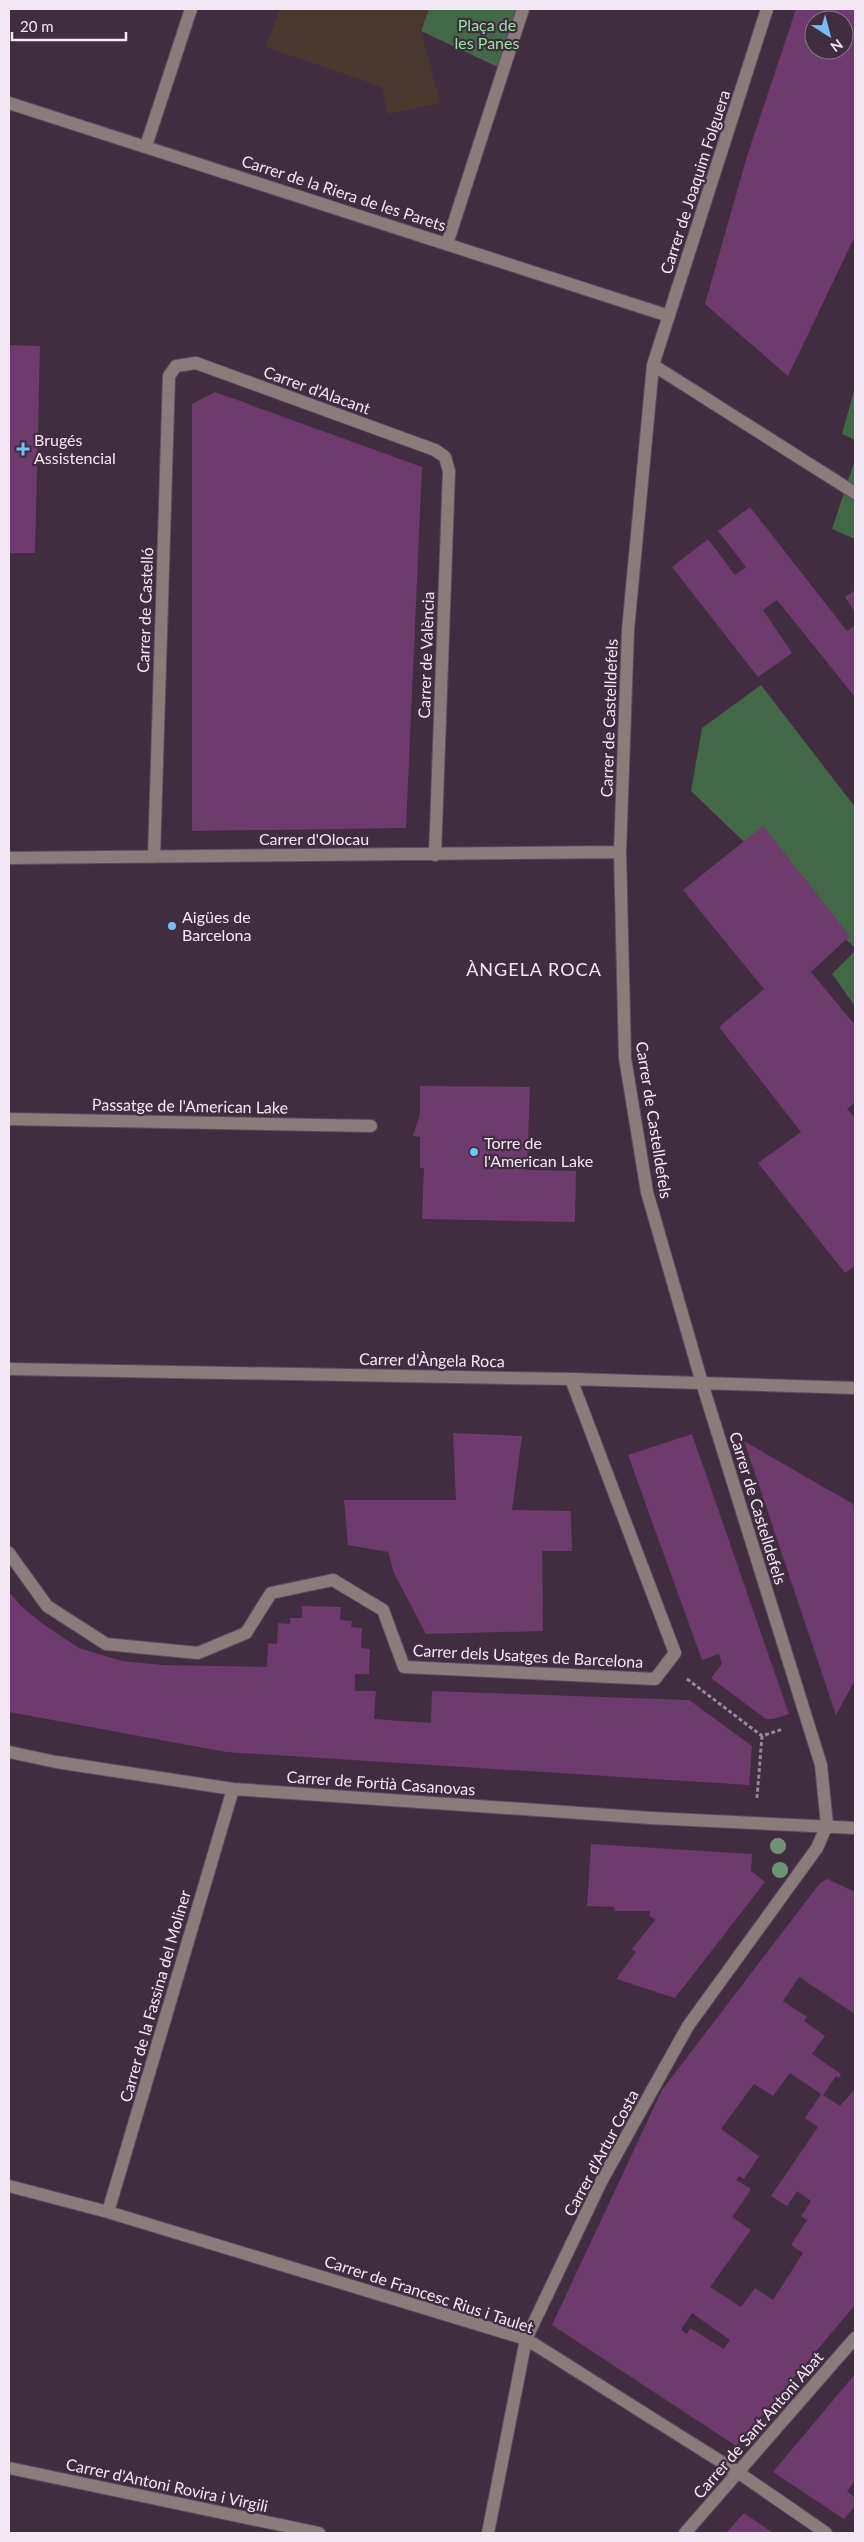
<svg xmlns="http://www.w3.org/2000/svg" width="864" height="2542" font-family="Lato,sans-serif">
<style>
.medical{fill:#4a382f}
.green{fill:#426847}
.building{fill:#6d3b6c;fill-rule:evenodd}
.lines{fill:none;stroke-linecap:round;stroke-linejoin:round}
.minor-casing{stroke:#5e4b5d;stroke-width:14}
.path{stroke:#989;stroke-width:3;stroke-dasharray:4 2.5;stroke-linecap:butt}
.minor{stroke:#8b7c7c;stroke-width:12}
.tree{fill:#6d9374}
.poi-dot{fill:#72c1f5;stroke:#412d40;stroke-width:2}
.labels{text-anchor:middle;stroke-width:4.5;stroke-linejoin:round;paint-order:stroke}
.park-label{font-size:16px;fill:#91e79e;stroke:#412d40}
.street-label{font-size:16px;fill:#f5e8f5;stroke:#412d40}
.poi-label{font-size:16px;fill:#f5e8f5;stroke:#412d40;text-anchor:start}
.neighbourhood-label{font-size:18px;letter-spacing:1px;fill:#f5e8f5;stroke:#412d40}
</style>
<rect width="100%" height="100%" fill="#412d40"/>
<path class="medical" d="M280,9H429L421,31L440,103L388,114L382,87L266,47Z"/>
<path class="green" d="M429,9H521L504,70L421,31Z
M855,387V440L842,434Z
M855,460V539L832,529Z
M761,685L855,807V948L691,791L702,728Z
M855,951V1006L832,974Z"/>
<path class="building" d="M796,9H855V236L788,376L705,304L748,153ZM814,20H844V50H814Z
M9,345L40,346L35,553H9Z
M215,392L422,467L406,828L192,831V404Z
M750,507L847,631L855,625V697L777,600L763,610L792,653L758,677L672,567L708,539L735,575L746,567L718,531Z
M855,590V612L845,597Z
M763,826L850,936L811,972L855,1025V1102L847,1109L855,1118V1266L845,1273L758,1163L801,1132L719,1027L764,989L683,890Z
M420,1086L530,1087L527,1170L576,1171L575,1222L422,1219L424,1168H420V1137L413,1136L420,1114Z
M453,1433L522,1436L512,1510L571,1511L572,1551H542L543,1631L426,1634L394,1573L388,1552L348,1545L344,1500H456Z
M692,1434L789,1714L773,1719H766L711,1678L722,1664L719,1654L702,1660L628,1455Z
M744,1441L853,1504L855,1509V1680L836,1715Z
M9,1592L21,1606L43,1624L79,1648L122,1661L162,1665L267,1667L268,1643L277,1644L278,1623L290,1624V1618H302V1606L341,1607L340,1620L352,1621L351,1627L362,1628L361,1648L370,1649L369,1674H355V1691H376L374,1719L431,1723L432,1691L689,1700L752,1746L749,1785L226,1752L9,1712Z
M591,1844L752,1854L751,1871L765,1882L675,1998L616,1979L636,1952L632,1949L655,1920L650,1916V1911H615L614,1907L587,1906Z
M827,1879L855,1892V2014L799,1977L783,2001L807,2017L804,2021L825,2036L812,2054L841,2074L839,2078L836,2076L823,2095L840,2106L855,2089V2305L736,2446L552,2325L662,2090L820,1883ZM790,2073L821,2094L805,2118L818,2127L771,2196L787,2206L797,2191L811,2201L801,2216L807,2220L791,2245L803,2253L773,2300L755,2288L741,2307L710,2287L751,2230L732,2217L750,2191V2188L736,2180L739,2176L744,2179L759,2156L721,2129L754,2084L773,2096ZM692,2313L730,2340L724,2349L690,2328L687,2334L681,2330Z
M855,2374V2481L847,2491L855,2498V2506L844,2519L773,2472Z
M744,2513L773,2533H726Z"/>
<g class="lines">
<g class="minor-casing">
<path id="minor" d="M9,103L669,316
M146,146L191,9
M447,244L523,9
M653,365L855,493
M154,857L169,376L176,366L196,363L435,450L445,457L449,471L435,855
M9,858L620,852
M9,1119L371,1126
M9,1369L571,1379L855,1388
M9,1553L47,1606L106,1644L198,1653L246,1633L271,1593L333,1580L383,1610L404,1667L655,1679L675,1653L571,1379
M9,1752L56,1762L233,1789L651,1818L855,1828
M9,2186L108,2212L526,2339L739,2473L826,2533
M108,2212L233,1789
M9,2468L319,2533
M488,2533L526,2339L602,2180L688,2026L817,1848L827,1825L821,1765L702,1383L647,1192L625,1058L620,852L628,630L653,365L767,9
M685,2533L855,2338"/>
</g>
<path class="path" d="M687,1679L762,1736L783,1729
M757,1798L762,1736"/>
<use href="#minor" class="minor"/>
</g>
<g class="tree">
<circle cx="778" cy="1846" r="8"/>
<circle cx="780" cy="1870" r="8"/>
</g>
<g class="poi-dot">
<path d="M20.5 441.5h5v5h5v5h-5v5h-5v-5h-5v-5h5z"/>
<circle cx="172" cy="926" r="5"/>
<circle cx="474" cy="1152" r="5"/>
</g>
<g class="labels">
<g class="park-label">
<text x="487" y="31">Plaça de<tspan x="487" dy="18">les Panes</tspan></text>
</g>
<g class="street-label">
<text transform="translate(695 182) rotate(-72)" y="6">Carrer de Joaquim Folguera</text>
<text transform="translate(344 193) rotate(18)" y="6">Carrer de la Riera de les Parets</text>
<text transform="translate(317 390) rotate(20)" y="6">Carrer d'Alacant</text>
<text transform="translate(145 610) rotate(-88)" y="6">Carrer de Castelló</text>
<text transform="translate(426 655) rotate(-88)" y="6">Carrer de València</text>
<text transform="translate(609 718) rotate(-88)" y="6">Carrer de Castelldefels</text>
<text x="314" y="845">Carrer d'Olocau</text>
<text transform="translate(190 1106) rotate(1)" y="6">Passatge de l'American Lake</text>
<text transform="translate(654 1120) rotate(81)" y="6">Carrer de Castelldefels</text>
<text transform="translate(432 1360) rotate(1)" y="6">Carrer d'Àngela Roca</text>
<text transform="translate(758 1508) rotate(73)" y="6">Carrer de Castelldefels</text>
<text transform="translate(528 1656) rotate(3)" y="6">Carrer dels Usatges de Barcelona</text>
<text transform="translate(381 1783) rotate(4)" y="6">Carrer de Fortià Casanovas</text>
<text transform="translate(155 1996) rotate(-74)" y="6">Carrer de la Fassina del Moliner</text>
<text transform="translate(601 2153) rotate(-62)" y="6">Carrer d'Artur Costa</text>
<text transform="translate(429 2294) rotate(18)" y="6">Carrer de Francesc Rius i Taulet</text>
<text transform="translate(758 2425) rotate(-49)" y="6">Carrer de Sant Antoni Abat</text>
<text transform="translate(167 2485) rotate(12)" y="6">Carrer d'Antoni Rovira i Virgili</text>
</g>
<g class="poi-label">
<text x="34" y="446">Brugés<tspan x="34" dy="18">Assistencial</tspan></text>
<text x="182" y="923">Aigües de<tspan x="182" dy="18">Barcelona</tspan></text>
<text x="484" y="1149">Torre de<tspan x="484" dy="18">l'American Lake</tspan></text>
</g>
<g class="neighbourhood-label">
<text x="534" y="976">ÀNGELA ROCA</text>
</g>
</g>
<rect width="864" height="2542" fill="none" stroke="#f5e8f5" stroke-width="20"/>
<g transform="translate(829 35) rotate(144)"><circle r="24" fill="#412d40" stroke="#897888"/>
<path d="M0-4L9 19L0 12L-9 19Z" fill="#72c1f5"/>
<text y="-8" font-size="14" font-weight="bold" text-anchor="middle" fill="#f5e8f5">N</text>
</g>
<path d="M12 32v8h114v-8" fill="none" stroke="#f5e8f5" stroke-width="2.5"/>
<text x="20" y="32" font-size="15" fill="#f5e8f5" stroke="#412d40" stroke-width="4" paint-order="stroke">20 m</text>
</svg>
